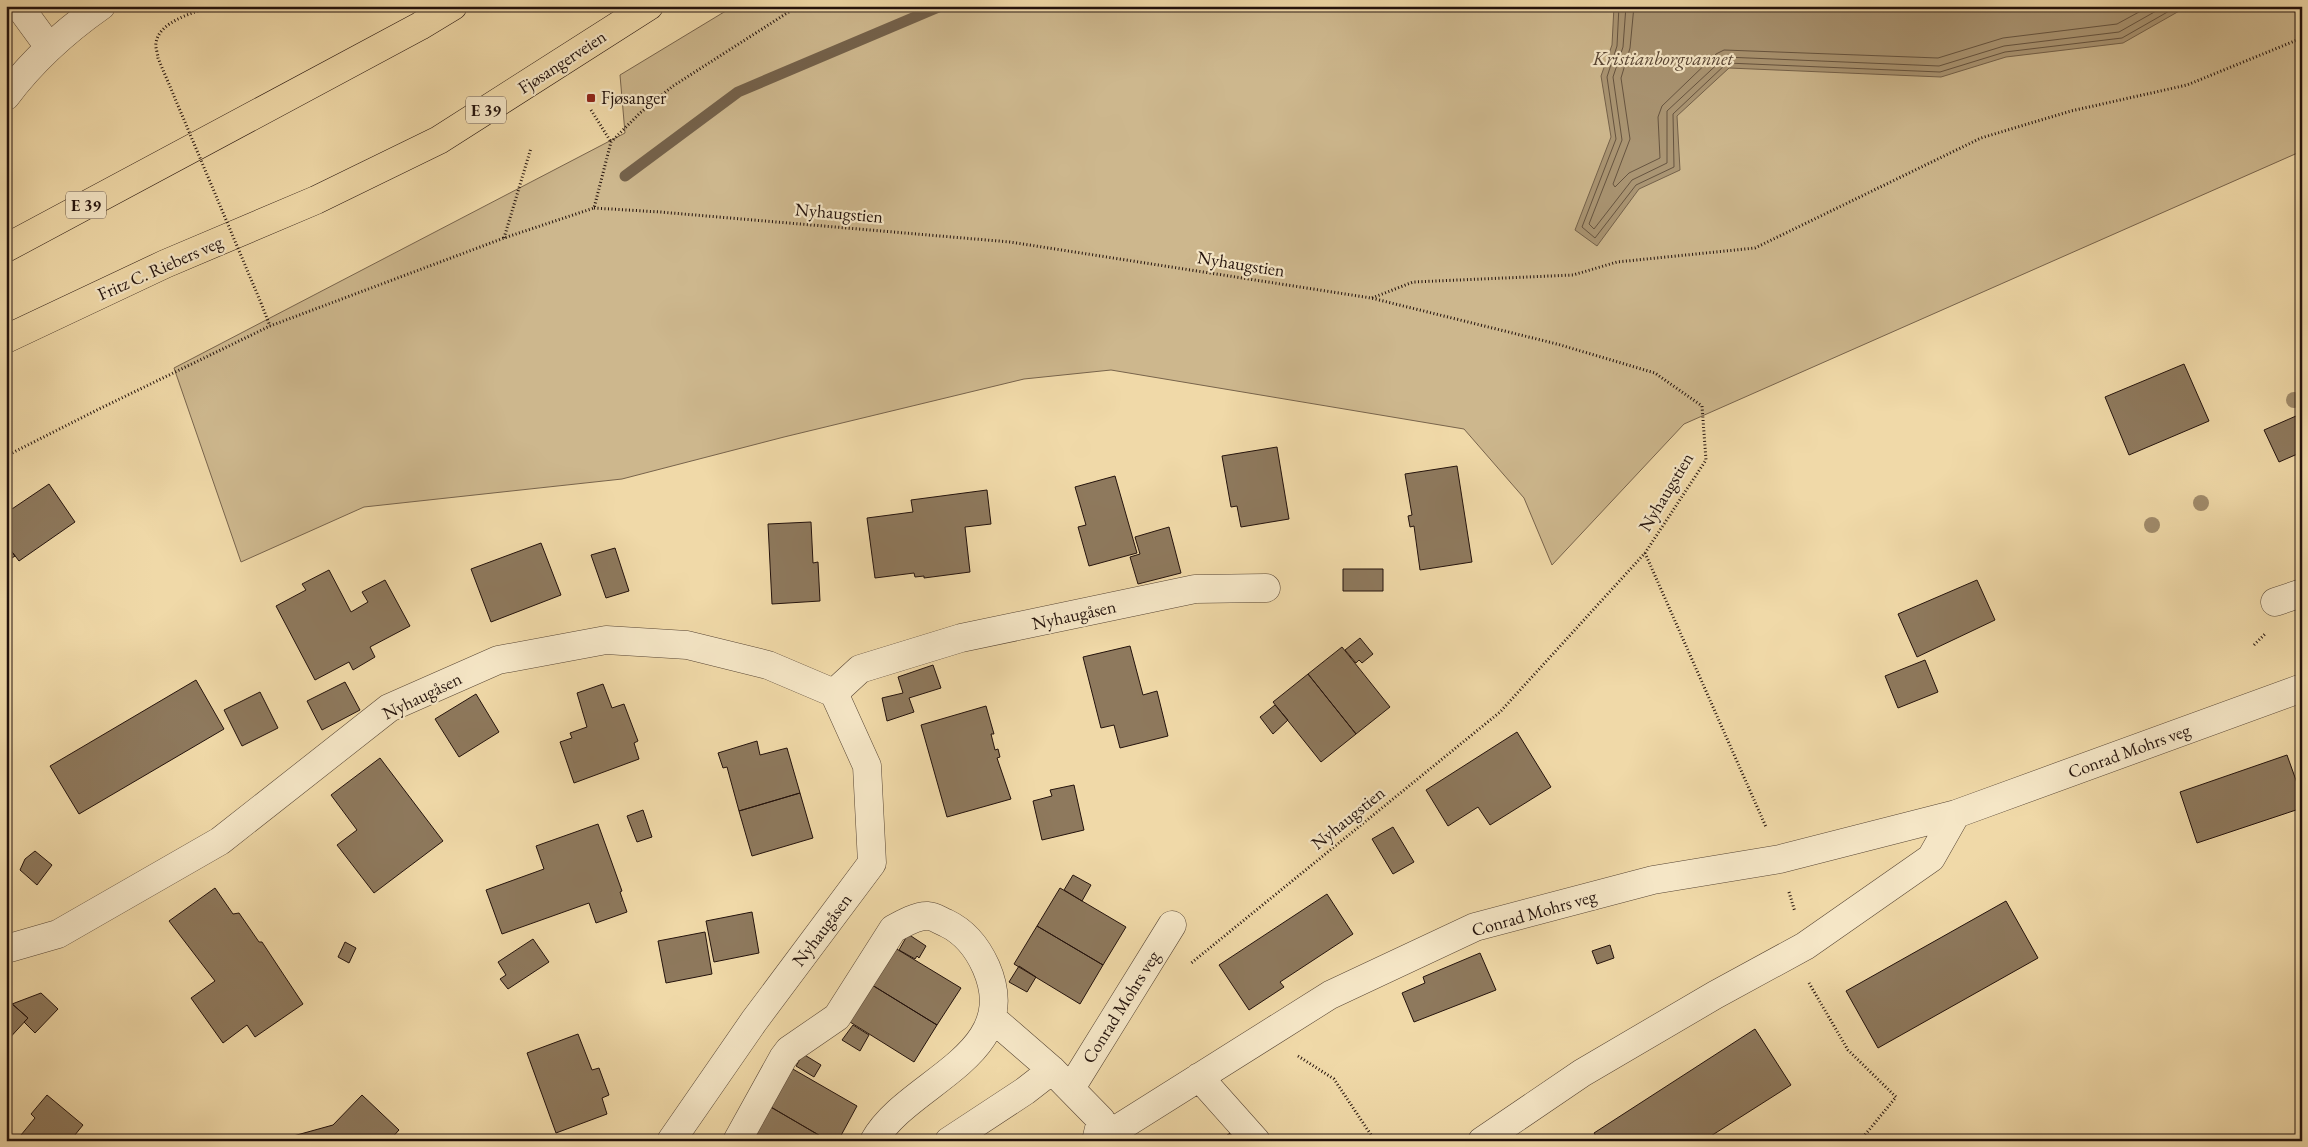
<svg xmlns="http://www.w3.org/2000/svg" width="2308" height="1147" font-family="'EB Garamond',serif">
<style>
.green{fill:#cdb78d;stroke:#78644c}
.water{fill:#aa9573;stroke:#74614a}
.lines{fill:none;stroke-linecap:round;stroke-linejoin:round}
.shore{stroke:#665440;stroke-width:1}
.stream{stroke:#74614a;stroke-width:11}
.building{fill:#8e795d;stroke:#23120c}
.minor-casing{stroke:#564433;stroke-width:29}
.highway-casing{stroke:#23120c;stroke-width:29}
.path{stroke:#23120c;stroke-width:3;stroke-dasharray:1 2.5;stroke-linecap:butt}
.minor{stroke:#f5e6c6;stroke-width:28}
.highway{stroke:#f0d9a8;stroke-width:28}
.path-bridge{stroke:#23120c;stroke-width:3;stroke-dasharray:1 2.5;stroke-linecap:butt}
.tree{fill:#a08b6b}
.poi-dot{fill:#8f2418;stroke:#f5e6c6;stroke-width:2}
.labels{text-anchor:middle;stroke-width:4.5;stroke-linejoin:round;paint-order:stroke}
.shield{fill:#f5e6c6;stroke:#625244;stroke-width:1}
.shield-label{font-size:16px;font-weight:bold;fill:#23120c}
.street-label{font-size:18px;fill:#23120c;stroke:#f5e6c6}
.poi-label{font-size:18px;fill:#23120c;stroke:#f5e6c6;text-anchor:start}
.water-label{font-size:19px;font-style:italic;fill:#594635;stroke:#f5e6c6}
</style>
<rect width="100%" height="100%" fill="#f0d9a8"/>
<filter id="stains"><feTurbulence type="fractalNoise" baseFrequency=".004" numOctaves="4"/><feColorMatrix values="0 0 0 0 .2 0 0 0 0 .09 0 0 0 0 .02 0 0 0 .5 -.17"/></filter>
<radialGradient id="worn" r=".72"><stop offset=".6" stop-color="#630" stop-opacity="0"/><stop offset="1" stop-color="#630" stop-opacity=".3"/></radialGradient>
<path class="green" d="M734,6H2302V151L1684,424L1552,565L1524,498L1464,429L1111,370L1024,379L784,437L622,479L364,507L241,562L174,368L625,133L620,75Z"/>
<path class="water" d="M1614,6H2188L2123,43L2006,57L1941,77L1729,68L1677,116L1680,170L1639,189L1597,246L1575,230L1611,137L1601,76L1612,45Z"/>
<g class="lines">
<path class="shore" d="M1619,6L1617,46L1607,77L1616,139L1582,227L1595,238L1636,185L1674,167L1673,114L1727,63L1940,72L2005,52L2122,38L2178,6
M1626,6L1623,47L1613,77L1622,140L1589,224L1594,229L1632,180L1667,163V111L1725,57L1939,66L2004,46L2119,32L2165,6
M1634,6L1630,48L1621,78L1630,139L1613,184L1615,187L1629,173L1660,158L1658,117L1662,106L1716,54L1724,50L1938,58L2003,38L2117,24L2150,6"/>
<path class="stream" d="M625,176L738,92L941,6"/>
</g>
<path class="building" d="M2184,364L2209,421L2129,455L2105,397Z
M2296,416L2302,430V452L2279,462L2264,430Z
M1277,447L1289,519L1241,527L1237,506L1231,507L1222,456Z
M1457,466L1472,562L1420,570L1414,526L1410,527L1408,516L1412,515L1405,474Z
M1115,476L1137,553L1089,566L1078,527L1086,525L1075,487Z
M49,484L75,522L19,561L6,544V538L9,536L6,531V513Z
M987,490L991,524L965,527L970,572L924,578V576L915,577L914,573L875,578L867,518L913,512L911,500Z
M811,522L813,563L818,562L820,601L772,604L768,524Z
M1169,527L1181,573L1138,584L1130,557L1140,554L1135,537Z
M541,543L561,595L491,622L471,569Z
M6,544L15,556L6,562Z
M615,548L629,591L606,598L591,555Z
M1343,569H1383V591H1343Z
M329,570L351,612L368,602L362,592L385,580L410,626L370,647L375,657L353,670L349,662L315,680L276,606L306,590L302,584Z
M1977,580L1995,620L1917,657L1898,614Z
M1360,638L1373,654L1362,663L1359,660L1356,663L1345,650Z
M1130,646L1143,695L1157,691L1168,736L1120,748L1114,725L1101,728L1083,657Z
M1342,647L1390,707L1356,734L1308,674Z
M1925,660L1938,692L1898,708L1885,676Z
M933,665L941,688L909,698L914,712L887,721L882,698L903,693L898,677Z
M1308,674L1356,734L1321,762L1273,702Z
M196,680L224,729L79,814L50,766Z
M345,682L360,710L322,730L307,701Z
M603,684L612,708L624,704L638,741L634,743L639,759L574,783L560,742L572,738L570,733L587,727L577,693Z
M260,692L278,728L242,746L224,710Z
M476,694L499,732L459,757L435,719Z
M1275,705L1288,720L1273,734L1260,717Z
M986,706L994,734H991L995,750L998,749L1000,757L997,758L1011,799L947,817L921,725Z
M1517,732L1551,787L1490,825L1478,807L1448,826L1426,790Z
M757,741L760,755L787,748L800,793L739,811L727,767L723,768L718,753Z
M2287,755L2302,797V808L2197,843L2180,792Z
M380,758L443,841L374,893L337,845L357,830L331,795Z
M1074,785L1084,830L1042,840L1033,801L1052,796L1050,790Z
M800,793L813,838L752,856L739,811Z
M643,810L652,837L637,842L627,816Z
M598,824L622,891L620,892L627,912L596,923L589,903L502,934L486,890L544,869L536,846Z
M1393,827L1414,862L1393,874L1372,839Z
M35,851L52,865L37,885L20,870L25,859Z
M1073,875L1091,885L1082,901L1064,890Z
M215,888L233,914L239,913L259,942H262L303,1004L255,1037L247,1025L223,1043L191,998L215,981L169,921Z
M1060,888L1126,927L1103,965L1037,926Z
M1327,894L1353,934L1280,982L1284,987L1249,1010L1219,965Z
M2006,901L2038,958L1878,1048L1846,991Z
M752,912L759,953L714,962L706,921Z
M1037,926L1103,965L1080,1004L1014,964Z
M705,932L712,974L666,983L658,941Z
M908,934L926,946L919,958L917,956L915,959L899,950Z
M533,939L549,962L508,989L500,979L506,975L498,962Z
M345,942L356,948L349,963L338,957Z
M1610,945L1614,958L1597,964L1592,951Z
M895,948L961,988L937,1025L872,985Z
M1480,953L1496,990L1414,1022L1402,993L1425,983L1423,977Z
M1019,966L1036,977L1027,992L1009,982Z
M872,985L937,1025L914,1062L850,1022Z
M41,993L58,1009L35,1033L24,1022L28,1018L12,1004Z
M6,1001H9L28,1018L6,1042Z
M853,1025L869,1035L860,1051L842,1040Z
M1755,1029L1791,1085L1703,1141H1599L1594,1133Z
M578,1034L592,1070L599,1068L609,1095L602,1098L607,1114L556,1133L527,1053Z
M803,1054L821,1065L814,1077L796,1066Z
M791,1068L857,1106L838,1141H829L769,1106Z
M47,1095L83,1125L70,1141H16L35,1118L31,1114Z
M362,1095L399,1130L389,1141H286V1138L333,1125Z
M769,1106L829,1141H749Z
M1237,1128L1246,1141H1219Z"/>
<g class="lines">
<g class="minor-casing">
<path id="minor" d="M19,6L49,47
M6,96C33,60 64,32 101,6
M2275,602L2302,593
M834,693L860,669L961,638L1195,589L1266,588
M6,949L58,934L220,841L389,708L498,660L606,640L687,645L768,665L834,693L867,766L872,863L754,1021L671,1141
M992,1018L1052,1070L1101,1120L1096,1141
M1199,1077L1256,1141
M1071,1088L1172,925
M737,1141L783,1058L789,1050L837,1017L893,929C902,924 918,915 928,916C934,916 941,921 946,923C965,932 978,949 986,967C1025,1056 907,1081 874,1141
M949,1141L1025,1091L1052,1070
M1098,1141L1330,995L1475,927L1653,880L1780,859L1956,814L2302,688
M1482,1141L1582,1073L1715,995L1805,946L1931,858L1956,814"/>
</g>
<g class="highway-casing">
<path id="highway" d="M6,248L420,26L453,6
M6,339L165,264L316,200L439,140L649,6"/>
</g>
<path class="path" d="M591,110L611,142
M594,208L660,212L1010,242L1371,298L1557,344L1655,373L1702,406L1706,460L1645,553L1500,712L1190,964
M504,238L531,148
M1372,298L1413,282L1573,275L1617,262L1755,248L1981,138L2071,111L2187,85L2302,38
M261,303L270,326
M6,456L99,409L270,326L504,238L594,208L611,142L640,113L673,86L798,6
M1645,553L1766,827
M2254,645L2265,634
M1789,892L1795,912
M1809,983L1848,1050L1896,1097L1860,1141
M1298,1056L1334,1079L1375,1141"/>
<use href="#minor" class="minor"/>
<use href="#highway" class="highway"/>
<path class="path-bridge" d="M211,6C194,13 159,21 156,43C155,47 158,54 158,58L261,303"/>
</g>
<g class="tree">
<circle cx="2294" cy="400" r="8"/>
<circle cx="2201" cy="503" r="8"/>
<circle cx="2152" cy="525" r="8"/>
</g>
<rect class="poi-dot" x="586" y="93" width="10" height="10" rx="2.5"/>
<g class="labels">
<g class="shield">
<rect x="466" y="96.5" width="40" height="27" rx="4"/>
<rect x="66" y="191.5" width="40" height="27" rx="4"/>
</g>
<g class="shield-label">
<text x="486" y="116">E 39</text>
<text x="86" y="211">E 39</text>
</g>
<g class="street-label">
<text transform="translate(562 62) rotate(-33)" y="6">Fjøsangerveien</text>
<text transform="translate(839 213) rotate(5)" y="6">Nyhaugstien</text>
<text transform="translate(1241 264) rotate(9)" y="6">Nyhaugstien</text>
<text transform="translate(160 268) rotate(-24)" y="6">Fritz C. Riebers veg</text>
<text transform="translate(1666 492) rotate(-59)" y="6">Nyhaugstien</text>
<text transform="translate(1074 615) rotate(-12)" y="6">Nyhaugåsen</text>
<text transform="translate(422 696) rotate(-26)" y="6">Nyhaugåsen</text>
<text transform="translate(2129 751) rotate(-20)" y="6">Conrad Mohrs veg</text>
<text transform="translate(1348 818) rotate(-39)" y="6">Nyhaugstien</text>
<text transform="translate(1534 913) rotate(-16)" y="6">Conrad Mohrs veg</text>
<text transform="translate(822 930) rotate(-53)" y="6">Nyhaugåsen</text>
<text transform="translate(1121 1007) rotate(-58)" y="6">Conrad Mohrs veg</text>
</g>
<g class="poi-label">
<text x="601" y="104">Fjøsanger</text>
</g>
<g class="water-label">
<text x="1663" y="65">Kristianborgvannet</text>
</g>
</g>
<rect width="2308" height="1147" fill="none" stroke="#f0d9a8" stroke-width="25"/>
<rect x="8" y="8" width="2293" height="1132" fill="none" stroke="#23120c" stroke-width="2.5"/>
<rect x="12" y="12" width="2283" height="1122" fill="none" stroke="#23120c"/>
<rect width="100%" height="100%" filter="url(#stains)"/>
<rect width="100%" height="100%" fill="url(#worn)"/>
</svg>
